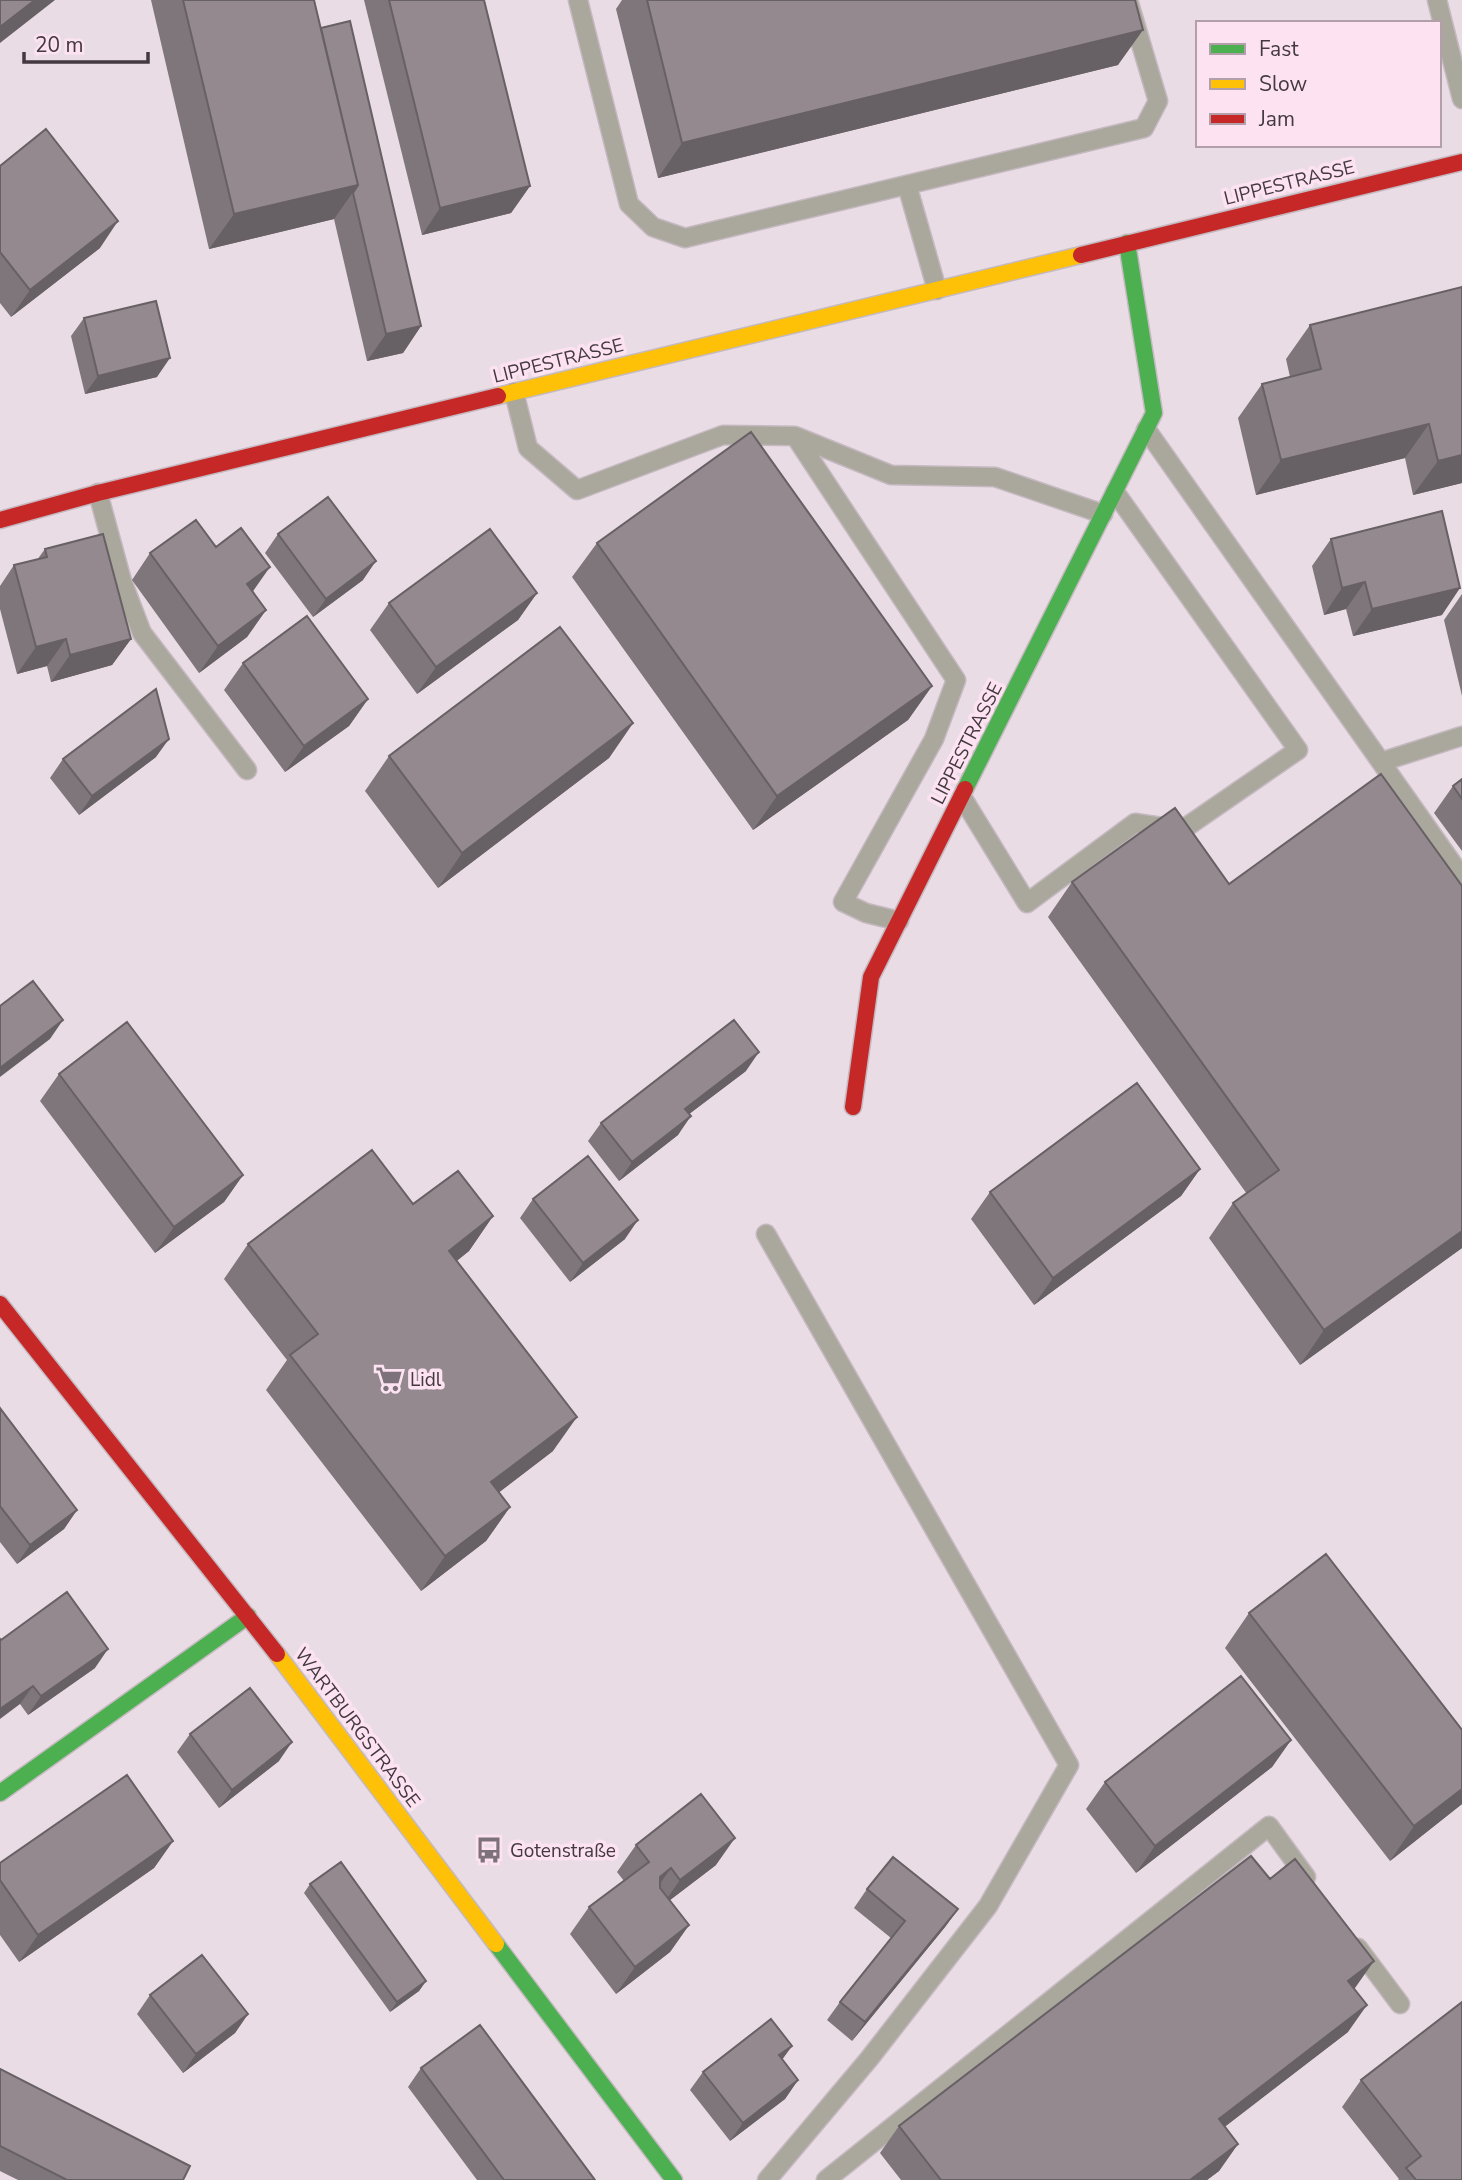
<svg xmlns="http://www.w3.org/2000/svg" width="1462" height="2180" font-family="'Nunito Sans',sans-serif">
<style>
.lines{fill:none;stroke-linecap:round;stroke-linejoin:round}
.lane-casing{stroke:#c4b9c0;stroke-width:21}
.fast-casing{stroke:#c4b9c0;stroke-width:19}
.slow-casing{stroke:#c4b9c0;stroke-width:19}
.jam-casing{stroke:#c4b9c0;stroke-width:19}
.lane{stroke:#aaa79c;stroke-width:18}
.fast{stroke:#4caf50;stroke-width:16}
.slow{stroke:#ffc107;stroke-width:16}
.jam{stroke:#c62828;stroke-width:16}
.wall{fill:#7e767b}
.shaded-wall{fill:#676064}
.building{fill:#93898f;stroke:#676064;stroke-width:2}
.labels{text-anchor:middle;stroke-width:7;stroke-linejoin:round;paint-order:stroke}
.street-label{font-size:19px;fill:#43393f;stroke:#fde3f2}
.poi-label{font-size:19px;fill:#43393f;stroke:#fde3f2;text-anchor:start}
</style>
<rect width="100%" height="100%" fill="#eadce4"/>
<g class="lines">
<g class="lane-casing">
<path id="lane" d="M578,0L629,204L653,227L685,238L1144,128L1158,101L1128,0
M1437,0L1462,99
M907,185L937,290
M514,392L528,448L577,490L723,435L795,436L891,475L995,477L1103,514
M1146,429L1462,877
M795,436L956,680L934,739L843,902L866,913L899,921
M98,493L122,581L142,633L247,770
M1381,762L1462,736
M962,797L1027,903L1135,823L1182,830L1298,750L1115,492
M766,1234L1069,1765L988,1906L869,2059L767,2180
M1358,1948L1400,2004
M826,2180L1269,1826L1306,1877"/>
</g>
<g class="fast-casing">
<path id="fast" d="M965,789L1154,413L1127,243
M0,1793L248,1616
M496,1944L674,2180"/>
</g>
<g class="slow-casing">
<path id="slow" d="M498,396L1081,255
M277,1654L496,1944"/>
</g>
<g class="jam-casing">
<path id="jam" d="M1081,255L1462,162
M0,520L98,493L498,396
M853,1107L871,977L965,789
M0,1304L277,1654"/>
</g>
<use href="#lane" class="lane"/>
<use href="#fast" class="fast"/>
<use href="#slow" class="slow"/>
<use href="#jam" class="jam"/>
</g>
<path class="wall" d="M151,0H314L321,28L421,326L403,353L367,361L334,219L209,249Z
M364,0H484L530,186L511,213L422,235Z
M622,0H1135L1118,65L658,178L616,9Z
M0,166L100,248L11,317L0,303Z
M1462,287V483L1413,495L1405,458L1256,495L1238,418L1262,384L1290,377L1286,359L1310,325Z
M84,318L157,377L85,394L71,336Z
M278,534L363,580L313,617L265,553Z
M1331,539L1442,615L1353,636L1346,609L1324,615L1312,566Z
M597,543L932,686L908,720L753,830L572,577Z
M216,547L253,592L266,610L247,637L199,673L132,580L150,553Z
M45,549L131,639L112,665L51,682L47,666L17,674L0,609V586L14,565L37,560Z
M537,593L518,620L417,694L370,630L389,603Z
M1462,594V696L1444,620Z
M243,663L368,699L349,726L285,772L224,690Z
M633,723L609,758L438,888L365,791L389,756Z
M156,757L79,815L50,778L63,759Z
M1462,779V851L1434,813L1453,786Z
M1072,882L1462,886V1248L1300,1365L1209,1238L1233,1203L1247,1194L1048,917Z
M746,1071L689,1114L678,1135L619,1181L588,1141L601,1123Z
M59,1074L243,1175L224,1202L155,1253L40,1101Z
M1200,1169L1181,1196L1034,1305L971,1219L990,1192Z
M533,1199L625,1239L570,1282L520,1218Z
M413,1204L493,1216L469,1251L457,1261L553,1451L499,1492L510,1507L486,1541L421,1591L266,1390L287,1360L224,1279L248,1244Z
M0,1408L77,1510L64,1529L17,1564L0,1542Z
M1249,1613L1462,1804L1390,1861L1225,1648Z
M0,1639L95,1668L28,1715L20,1704Z
M190,1734L279,1761L219,1808L177,1752Z
M1291,1740L1272,1767L1136,1873L1086,1809L1105,1782Z
M173,1841L154,1868L19,1962L0,1935V1863Z
M636,1845L716,1865L670,1900L689,1925L670,1952L616,1994L570,1934L589,1907L624,1881L617,1872Z
M310,1884L426,1981L419,1991L390,2012L304,1893Z
M867,1889L958,1909L945,1927L852,2041L827,2020L840,2002L891,1938L854,1908Z
M1354,1989L1348,2032L1225,2126L1238,2144L1219,2171L1207,2180H901L880,2153L899,2126Z
M150,1995L248,2014L235,2033L183,2073L137,2014Z
M792,2046L782,2059L798,2080L785,2099L730,2141L690,2090L703,2072Z
M421,2068L595,2180H477L408,2087Z
M0,2069L183,2180H18L0,2171Z
M1361,2080L1462,2180H1398L1399,2179L1342,2107Z"/>
<path class="shaded-wall" d="M35,0H55L0,43V27Z
M1143,30L1118,65L658,178L682,143Z
M358,185L334,219L209,249L234,214Z
M530,186L511,213L422,235L440,208Z
M118,221L100,248L11,317L30,290Z
M421,326L403,353L367,361L386,334Z
M170,358L157,377L85,394L98,376Z
M1429,424L1405,458L1256,495L1281,460Z
M1462,455V483L1413,495L1438,461Z
M376,561L363,580L313,617L326,599Z
M270,567L251,594L247,584Z
M1365,582L1346,609L1324,615L1342,588Z
M1460,588L1442,615L1353,636L1372,609Z
M537,593L518,620L417,694L436,667Z
M266,610L247,637L199,673L218,646Z
M66,639L47,666L17,674L36,647Z
M131,639L112,665L51,682L70,655Z
M932,686L908,720L753,830L777,796Z
M368,699L349,726L285,772L304,746Z
M633,723L609,758L438,888L462,853Z
M169,739L156,757L79,815L92,796Z
M63,1020L50,1039L0,1077V1068Z
M759,1052L746,1071L672,1127L685,1109Z
M691,1116L678,1135L619,1181L632,1162Z
M1200,1169L1181,1196L1034,1305L1053,1278Z
M243,1175L224,1202L155,1253L174,1227Z
M493,1216L469,1251L425,1285L449,1251Z
M638,1220L625,1239L570,1282L583,1263Z
M1462,1231V1248L1300,1365L1324,1330Z
M577,1417L553,1451L467,1517L491,1482Z
M510,1507L486,1541L421,1591L445,1556Z
M77,1510L64,1529L17,1564L30,1545Z
M108,1649L95,1668L28,1715L41,1696Z
M33,1686L20,1704L0,1719V1709Z
M1291,1740L1272,1767L1136,1873L1155,1846Z
M292,1742L279,1761L219,1808L232,1790Z
M1462,1789V1804L1390,1861L1414,1826Z
M735,1838L716,1865L661,1907L680,1880Z
M173,1841L154,1868L19,1962L38,1935Z
M671,1868L652,1895L660,1877Z
M958,1909L945,1927L852,2041L865,2022Z
M689,1925L670,1952L616,1994L635,1967Z
M1374,1961L1355,1988L1329,2008L1348,1981Z
M426,1981L419,1991L390,2012L397,2002Z
M1367,2005L1348,2032L1200,2146L1219,2119Z
M248,2014L235,2033L183,2073L196,2054Z
M792,2046L779,2064V2055Z
M798,2080L785,2099L730,2141L743,2123Z
M1238,2144L1219,2171L1207,2180H1190Z"/>
<path class="building" d="M0,0H35L0,27Z
M183,0H314L358,185L234,214Z
M389,0H484L530,186L440,208Z
M647,0H1135L1143,30L682,143Z
M350,21L421,326L386,334L353,193L358,185L321,28Z
M46,129L118,221L30,290L0,252V166Z
M1462,287V455L1438,461L1429,424L1281,460L1262,384L1321,369L1310,325Z
M156,301L170,358L98,376L84,318Z
M751,432L932,686L777,796L597,543Z
M328,497L376,561L326,599L278,534Z
M1442,511L1460,588L1372,609L1365,582L1342,588L1331,539Z
M196,520L216,547L241,528L270,567L247,584L266,610L218,646L150,553Z
M490,529L537,593L436,667L389,603Z
M103,534L131,639L70,655L66,639L36,647L14,565L47,557L45,549Z
M307,616L368,699L304,746L243,663Z
M560,627L633,723L462,853L389,756Z
M156,689L169,739L92,796L63,759Z
M1381,774L1462,886V1231L1324,1330L1233,1203L1279,1170L1072,882L1175,808L1229,884Z
M1462,779V799L1453,786Z
M33,981L63,1020L0,1068V1006Z
M734,1020L759,1052L685,1109L691,1116L632,1162L601,1123Z
M127,1022L243,1175L174,1227L59,1074Z
M1137,1083L1200,1169L1053,1278L990,1192Z
M372,1150L413,1204L458,1171L493,1216L449,1251L577,1417L491,1482L510,1507L445,1556L290,1355L318,1334L248,1244Z
M588,1156L638,1220L583,1263L533,1199Z
M0,1408L77,1510L30,1545L0,1506Z
M1326,1554L1462,1730V1789L1414,1826L1249,1613Z
M67,1592L108,1649L41,1696L33,1686L0,1709V1639L1,1640Z
M1241,1676L1291,1740L1155,1846L1105,1782Z
M250,1688L292,1742L232,1790L190,1734Z
M127,1775L173,1841L38,1935L0,1880V1863Z
M701,1794L735,1838L680,1880L671,1868L660,1877V1888L689,1925L635,1967L589,1907L649,1862L636,1845Z
M1251,1856L1270,1879L1295,1859L1374,1961L1348,1981L1367,2005L1219,2119L1238,2144L1190,2180H941L899,2126Z
M893,1857L958,1909L865,2022L840,2002L905,1921L867,1889Z
M341,1862L426,1981L397,2002L310,1884Z
M202,1955L248,2014L196,2054L150,1995Z
M1462,2002V2180H1416L1406,2168L1421,2156L1361,2080Z
M771,2019L792,2046L779,2055L798,2080L743,2123L703,2072Z
M480,2025L595,2180H504L421,2068Z
M0,2069L190,2166L183,2180H67L0,2146Z"/>
<defs>
<g id="supermarket-bare" transform="scale(2.1)"><path d="M-6-5.5h2.5l.6 2H6L4.5 2H-2.5L-4.4-4H-6ZM-1.5 3.2a1.3 1.3 0 1 0 .1 0ZM3 3.2a1.3 1.3 0 1 0 .1 0Z" fill="#7d7279" stroke="#fde3f2" stroke-width="2.5" paint-order="stroke"/></g>
<g id="bus-bare" transform="scale(2.1)"><path d="M-5-6H5V4H4V6H2V4H-2V6H-4V4H-5ZM-3.5-4V0h7V-4ZM-3.5 1.2v1.5H-2V1.2ZM2 1.2v1.5H3.5V1.2Z" fill="#7d7279" stroke="#fde3f2" stroke-width="2.5" paint-order="stroke"/></g>
</defs>
<g fill-rule="evenodd">
<use href="#supermarket-bare" x="389" y="1379"/>
<use href="#bus-bare" x="489" y="1850"/>
</g>
<g class="labels">
<g class="street-label">
<text transform="translate(1289 182) rotate(-14)" y="7">LIPPESTRASSE</text>
<text transform="translate(558 360) rotate(-14)" y="7">LIPPESTRASSE</text>
<text transform="translate(966 743) rotate(-63)" y="7">LIPPESTRASSE</text>
<text transform="translate(358 1727) rotate(53)" y="7">WARTBURGSTRASSE</text>
</g>
<g class="poi-label">
<text x="410" y="1386">Lidl</text>
<text x="510" y="1857">Gotenstraße</text>
</g>
</g>
<rect x="1196" y="21" width="245" height="126" fill="#fde3f2" stroke="#b39faa" stroke-width="2"/>
<rect x="1210" y="44" width="35" height="10" fill="#4caf50" stroke="#b39faa" stroke-width="2"/>
<text x="1259" y="56" font-size="21" fill="#43393f">Fast</text>
<rect x="1210" y="79" width="35" height="10" fill="#ffc107" stroke="#b39faa" stroke-width="2"/>
<text x="1259" y="91" font-size="21" fill="#43393f">Slow</text>
<rect x="1210" y="114" width="35" height="10" fill="#c62828" stroke="#b39faa" stroke-width="2"/>
<text x="1259" y="126" font-size="21" fill="#43393f">Jam</text>
<path d="M24 52v10h124v-10" fill="none" stroke="#43393f" stroke-width="3.5"/>
<text x="35" y="52" font-size="21" fill="#43393f" stroke="#fde3f2" stroke-width="5" paint-order="stroke">20 m</text>
</svg>
